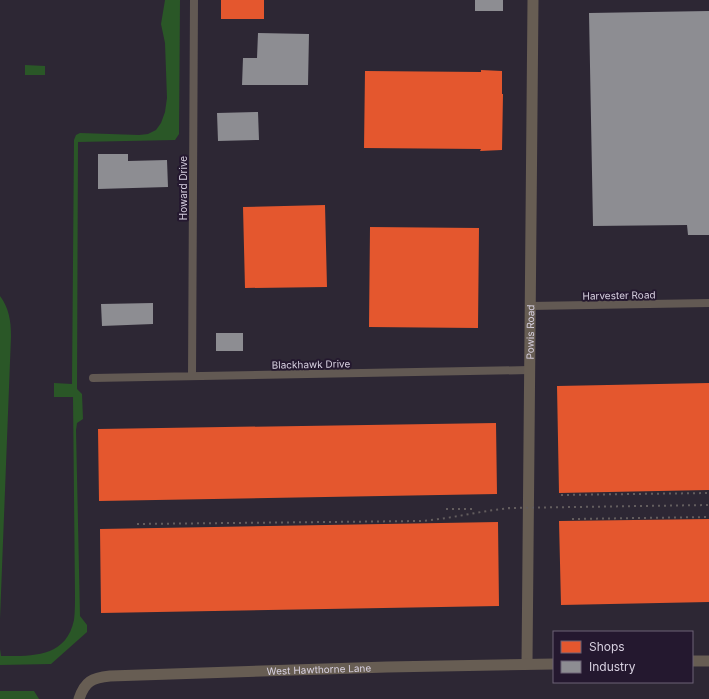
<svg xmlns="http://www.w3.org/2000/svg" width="709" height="699" font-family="Inter,sans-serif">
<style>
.green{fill:#2a5727}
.shops{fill:#e4572e}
.industry{fill:#8d8d92}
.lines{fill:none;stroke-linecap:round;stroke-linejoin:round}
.street{stroke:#625953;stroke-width:8}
.secondary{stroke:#675d53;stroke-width:11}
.rail{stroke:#635d5e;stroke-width:2;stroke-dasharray:2 4;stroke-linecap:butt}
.labels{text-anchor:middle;stroke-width:4;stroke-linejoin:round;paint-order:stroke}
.street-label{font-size:10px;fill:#d7d0e0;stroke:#24182f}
</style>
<rect width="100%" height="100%" fill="#2d2734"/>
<path class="green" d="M165,0H180L179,134L175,140L78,142L77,389L82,394L83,419L77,423L76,430L80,616L87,625V632L51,664L0,665V649L1,656C32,656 66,658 74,620C75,612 75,603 75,595L73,397H54V383L72,384L74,140L76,135L80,133L139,135L148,134L156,130L161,123L165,112L167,98L165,43L161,24Z
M25,65L45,66V75H25Z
M0,296C9,308 11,321 11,336L0,619Z
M0,691H34L39,699H0Z"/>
<path class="shops" d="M221,0H264V19H221Z
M481,70L502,71V94H503L502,150L480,151L481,149L364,148L365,71L481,72Z
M325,205L327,287L245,288L243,207Z
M370,227L479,228L478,328L369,327Z
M709,383V490L559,493L557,386Z
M496,423L497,494L99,501L98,429Z
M709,519V602L561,605L559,521Z
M498,522L499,606L101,613L100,529Z"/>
<path class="industry" d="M475,0H503V11H475Z
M709,11V235H688L687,225L593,226L589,13Z
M258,33L309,34L308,85H242L243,58H257Z
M258,112L259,140L218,141L217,113Z
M98,154H128V161L167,160L168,187L98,189Z
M153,303V324L102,326L101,304Z
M216,333H243V351H216Z"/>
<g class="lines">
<path class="street" d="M530,306L709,303
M192,376L194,0
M93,378L529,370"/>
<g class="secondary">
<path d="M692,661H709"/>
<path id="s1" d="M527,664L533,0"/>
<path id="s2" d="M79,699C85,681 92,678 110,676L387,667L554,664"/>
</g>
<path class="rail" d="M561,495L709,493
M508,508L709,505
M446,509H476
M572,519L709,517
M137,524L420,521C452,519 482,510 513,508"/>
</g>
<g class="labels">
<g class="street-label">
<text transform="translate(183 188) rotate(-90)" y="4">Howard Drive</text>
<text transform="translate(619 295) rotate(-1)" y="4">Harvester Road</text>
<text dy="4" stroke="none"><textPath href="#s1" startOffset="332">Powis Road</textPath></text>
<text transform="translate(311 364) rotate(-1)" y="4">Blackhawk Drive</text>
<text dy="4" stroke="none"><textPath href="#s2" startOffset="251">West Hawthorne Lane</textPath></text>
</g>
</g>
<rect x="553" y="631" width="140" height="52" fill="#24182f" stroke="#6c6276"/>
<rect x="561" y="641" width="20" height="12" fill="#e4572e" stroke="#6c6276"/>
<text x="589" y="651" font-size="12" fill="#d7d0e0">Shops</text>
<rect x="561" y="661" width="20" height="12" fill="#8d8d92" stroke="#6c6276"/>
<text x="589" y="671" font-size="12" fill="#d7d0e0">Industry</text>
</svg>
